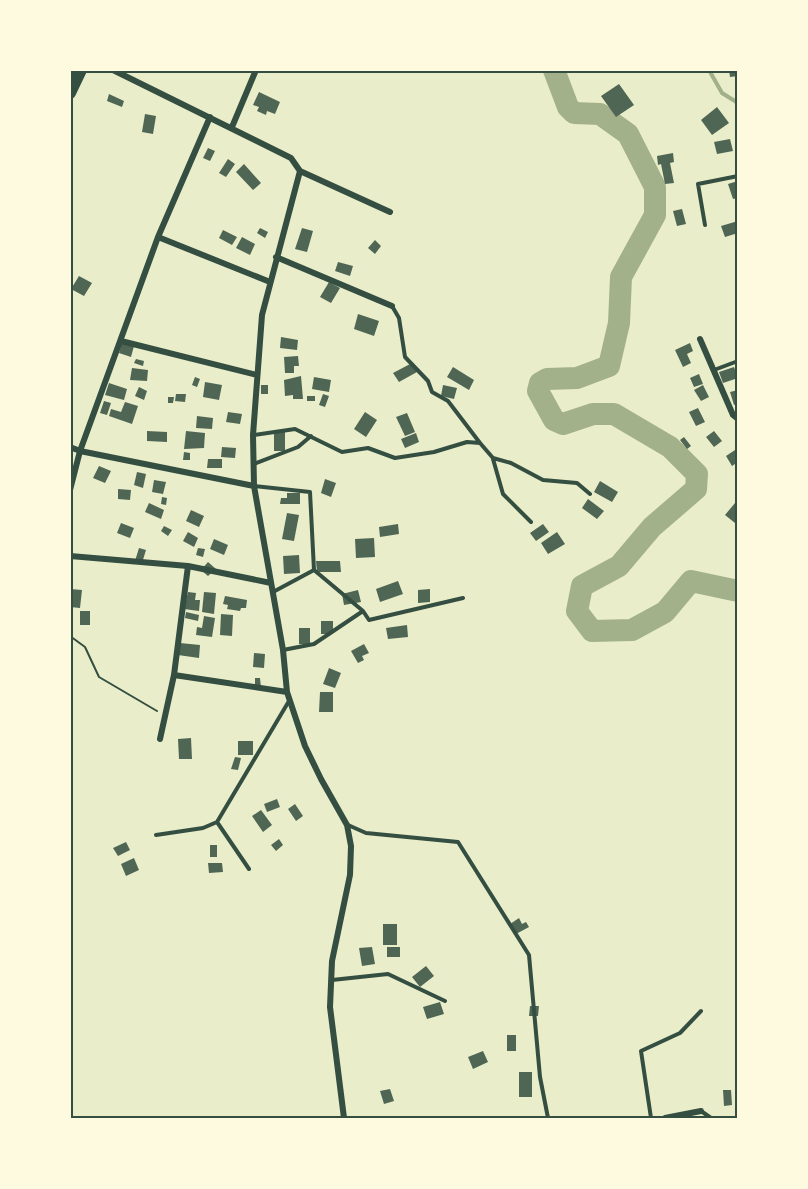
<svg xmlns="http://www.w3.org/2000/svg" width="808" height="1189" font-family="'Sofia Sans Condensed',sans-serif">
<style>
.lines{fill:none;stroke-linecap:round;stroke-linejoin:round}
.stream{stroke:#a3b18a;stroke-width:4}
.river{stroke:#a3b18a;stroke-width:22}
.building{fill:#4f6655}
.path{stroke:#344e41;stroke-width:2}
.service{stroke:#344e41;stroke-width:4}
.minor{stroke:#344e41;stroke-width:6}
.trunk{stroke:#344e41;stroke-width:12}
.neatline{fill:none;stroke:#344e41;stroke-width:2}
</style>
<rect width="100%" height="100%" fill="#e9edc9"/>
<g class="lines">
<path class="stream" d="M709,70L722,93L738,103"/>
<path class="river" d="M554,70L568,107L574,113L600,114L628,134L655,187V215L621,277L619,323L609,366L577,378L547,379L540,383L538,391L554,420L563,424L593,414H614L670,447L697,474L696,489L652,527L619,566L582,586L577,611L592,631L632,630L665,612L691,581L738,591"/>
</g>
<path class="building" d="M729,70H738V76L730,77Z
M619,84L634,105L616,117L601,96Z
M259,92L280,102L275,114L267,111L266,115L257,111L259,107L253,105Z
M109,94L124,101L122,107L107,101Z
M717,107L729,123L712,135L701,120Z
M145,114L156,116L153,134L142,132Z
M730,139L733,151L717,154L714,142Z
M208,148L215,151L210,161L203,158Z
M673,153L674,162L670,163L674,183L665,184L661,164L658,165L657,156Z
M228,159L235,164L226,177L219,173Z
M244,164L261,183L253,190L236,172Z
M738,181V198L733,199L728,184Z
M682,209L686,224L677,226L673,211Z
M738,221V233L725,237L721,226Z
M260,228L268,232L265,238L257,233Z
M302,228L313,231L307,252L295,249Z
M223,230L237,237L232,245L219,238Z
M242,237L255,244L250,255L236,248Z
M375,240L381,246L375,254L368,248Z
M338,262L353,266L350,276L335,271Z
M79,276L92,283L84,296L71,289Z
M329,282L340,288L331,303L320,297Z
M358,314L379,321L374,336L354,329Z
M281,337L298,340L297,350L280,348Z
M122,342L134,346L131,357L119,353Z
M690,343L693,351L687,354L691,363L683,367L675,350Z
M298,356L299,366H294V373H285L284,357Z
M136,359L144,361L143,366L134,363Z
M412,363L417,372L399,382L393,373Z
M453,367L474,380L469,390L447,377Z
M734,367L738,378L723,383L719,372Z
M132,368L148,370L147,381L130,380Z
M699,374L703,384L694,387L690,378Z
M301,376L303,399H293V395L285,396L284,380Z
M195,377L200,379L197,387L192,385Z
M314,377L331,380L329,392L312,389Z
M205,382L222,385L219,400L203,397Z
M109,383L127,389L124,400L105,395Z
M261,385H268V394H261Z
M443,385L457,388L454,399L441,396Z
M703,385L709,397L701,401L694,390Z
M139,387L147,391L144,400L135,396Z
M738,390V404L734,405L730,392Z
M176,394H186L185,402L175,401Z
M323,394L329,396L325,407L319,405Z
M307,396H315V401H307Z
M168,397H174L173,403H168Z
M104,401L111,403L107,415L100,413Z
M125,402L138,406L132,424L109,416L111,409L121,412Z
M698,408L705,422L696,426L689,412Z
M228,412L242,414L240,424L226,422Z
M365,412L377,420L366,437L354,429Z
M407,413L415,432L405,436L396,417Z
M197,416L213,418L212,429L196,428Z
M147,431L167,432V442L147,441Z
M186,431L205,433L204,448L184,449Z
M274,431H285V451H274Z
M714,431L722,441L714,447L706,437Z
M416,433L419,442L405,448L401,439Z
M684,437L691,446L687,449L680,440Z
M222,447L236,448L235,458L221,457Z
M738,448V462L732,466L726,456Z
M184,452L190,453V460H183Z
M208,459H222V468H207Z
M99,466L111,471L105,483L93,478Z
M137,472L146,474L143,488L134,485Z
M325,479L336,483L331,497L321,493Z
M154,480L166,482L163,494L152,492Z
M600,481L618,492L612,502L594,492Z
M118,489L131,490L130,500L118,499Z
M287,493H300V504H280L281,498H287Z
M162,497L167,498L166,505L161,504Z
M588,499L604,511L597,519L582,508Z
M149,503L164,510L161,519L145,512Z
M735,503L738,504V520L735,523L725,515Z
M191,510L204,516L199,527L186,521Z
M287,513L299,515L294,541L282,539Z
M121,523L134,528L130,538L117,533Z
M398,524L399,534L380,537L379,527Z
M543,524L549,532L536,541L530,533Z
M164,526L172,530L168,536L161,531Z
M188,532L198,538L194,547L183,541Z
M557,532L565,544L548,554L541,543Z
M374,538L375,557L356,558L355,539Z
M214,539L228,545L224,555L210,549Z
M139,548L146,550L142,563L135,561Z
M198,548L205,549L203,557L196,555Z
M299,555L300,573L284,574L283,556Z
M316,561H340L341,572H317Z
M208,562L216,569L208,576L201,570Z
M398,581L403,594L380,602L376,589Z
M70,589L82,590L80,608L70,607Z
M430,589V602L418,603V590Z
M358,590L361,602L344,605L342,594Z
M188,592L196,593L195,600H200L199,611L184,609Z
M204,592L216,593L214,614L202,612Z
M225,596L247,600L246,608H241L240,611L227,609L228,605L223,604Z
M80,611H90V625H80Z
M186,612L199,615L198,621L185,618Z
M221,614L233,615L232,636L220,635Z
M204,616L215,618L212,637L196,635L197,627L202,628Z
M321,621H333V634H321Z
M407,625L408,637L388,639L386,628Z
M299,628H310V644H299Z
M180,643L200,645L199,658L178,655Z
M364,644L369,653L362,656L364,660L358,663L351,651Z
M254,653L265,654L264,668L253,667Z
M329,668L341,673L335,688L323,684Z
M255,678H260L261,688H255Z
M320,692H333V712H319Z
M191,738L192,759H179L178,739Z
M238,741H253V755H238Z
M235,757L241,758L238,770L231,769Z
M277,799L280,807L267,812L264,804Z
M295,804L303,816L296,821L288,809Z
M261,810L272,825L263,832L252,816Z
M279,839L283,845L276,851L271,845Z
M126,842L130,850L118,856L113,848Z
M210,845H217V857H210Z
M134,858L139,870L126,876L121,864Z
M208,863H222L223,872L209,873Z
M519,918L522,924L526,922L529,927L516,934L510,924Z
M383,924H397V945H383Z
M372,947L375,964L362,966L359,948Z
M387,947H400V957H387Z
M426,966L434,976L420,987L412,977Z
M440,1002L444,1014L427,1019L423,1007Z
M530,1006H539L538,1016H529Z
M507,1035H516V1051H507Z
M483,1051L488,1062L473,1069L468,1057Z
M519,1072H532V1097H519Z
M390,1089L394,1101L384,1104L380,1091Z
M723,1090H731L732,1105L724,1106Z"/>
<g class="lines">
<path class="path" d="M70,636L85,647L99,677L157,711"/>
<path class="service" d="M705,225L698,184L738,176
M392,306L399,318L405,357L428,381L432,392L448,401L480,443
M714,370L738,361
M254,435L295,429L342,452L368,448L395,458L434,452L467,442L480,443L493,458L511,463L543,480L577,483L590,494
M493,459L503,494L531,522
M254,464L298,447L311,436
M254,486L310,492L314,570
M273,592L314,570L363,611L369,620L463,598
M283,650L314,644L363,611
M348,825L366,833L458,842L529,955L540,1077L548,1118
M156,835L203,828L217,822
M249,869L217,822L289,701
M332,980L388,974L445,1001
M701,1111L711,1118
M651,1118L641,1051L680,1033L701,1011
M736,1118H738"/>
<path class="minor" d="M113,70L291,158L300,171L262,315L253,435L254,486
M232,127L256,70
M300,171L390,212
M158,237L270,282
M276,257L392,306
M700,339L733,415L738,419
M121,341L257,375
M70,447L80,451L254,486L283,650L287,692L305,746L321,779L347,825L351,846L350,875L332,961L330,1007L344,1118
M70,490L80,451L158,237L210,117
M70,556L188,566L271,583
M174,675L287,692
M160,739L174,675L188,566
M665,1118L701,1111"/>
<path class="trunk" d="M70,93L81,70"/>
</g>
<rect width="808" height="1189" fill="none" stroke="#fefae0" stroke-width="144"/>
<rect x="72" y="72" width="664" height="1045" class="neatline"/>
</svg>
